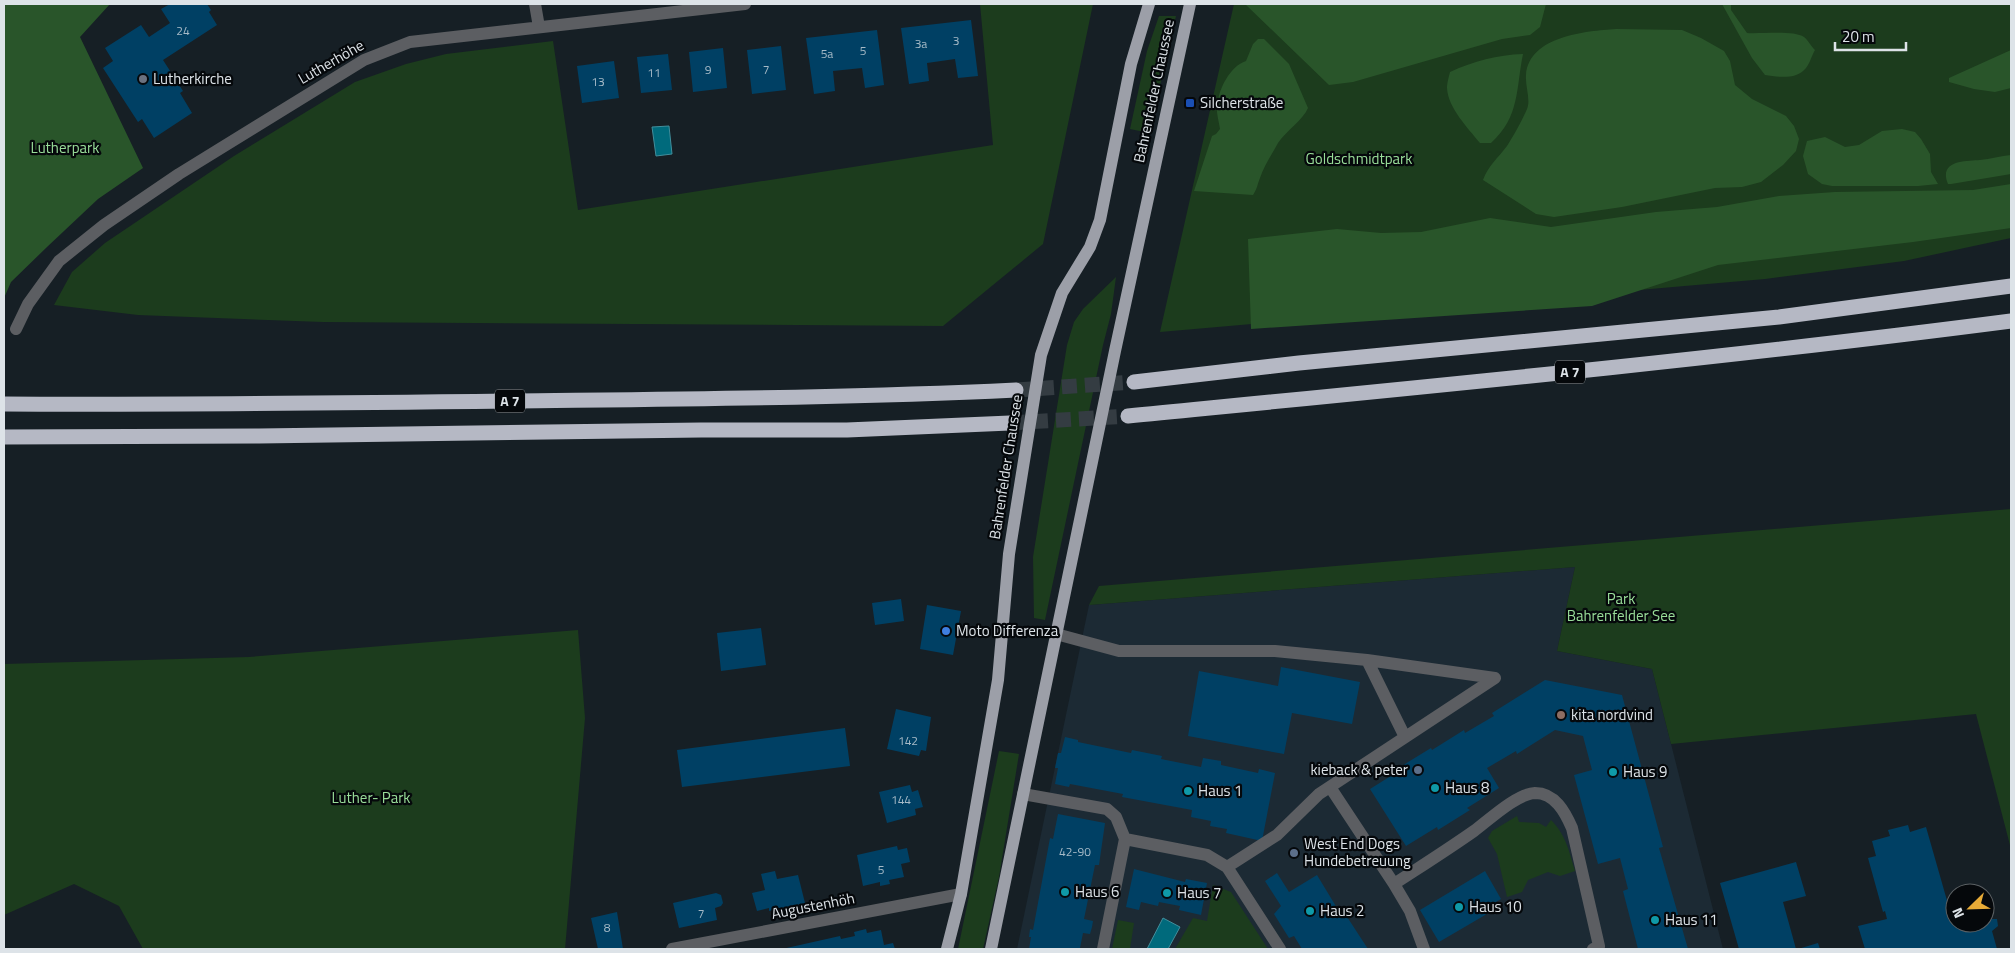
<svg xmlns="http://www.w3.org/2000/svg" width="2015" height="953" font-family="'Titillium Web',sans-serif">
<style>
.built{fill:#1c2a34}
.green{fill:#1c3c1d}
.forest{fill:#29552a}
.water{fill:#006a7c;stroke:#428e9c}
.building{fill:#004064}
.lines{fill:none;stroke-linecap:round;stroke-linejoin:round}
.highway-tunnel{stroke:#343c42;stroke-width:15;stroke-dasharray:15 8;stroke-linecap:butt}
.minor{stroke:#5c5e62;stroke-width:12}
.major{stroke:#9c9fa8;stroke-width:12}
.highway{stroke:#b5b8c4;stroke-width:15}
.worship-dot{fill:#6b7280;stroke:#05080b;stroke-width:2}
.transit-dot{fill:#1a4fb4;stroke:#05080b;stroke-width:2}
.shop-dot{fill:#3f7fe0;stroke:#05080b;stroke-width:2}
.education-dot{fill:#8d6e63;stroke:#05080b;stroke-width:2}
.service-dot{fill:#5c6f8a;stroke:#05080b;stroke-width:2}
.culture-dot{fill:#0f9aa8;stroke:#05080b;stroke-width:2}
.labels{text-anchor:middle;stroke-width:4.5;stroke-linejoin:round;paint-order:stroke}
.number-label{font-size:12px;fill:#a6bac7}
.shield{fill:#05080b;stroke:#9ca1a6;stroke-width:1}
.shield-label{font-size:14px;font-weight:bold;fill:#dde3e8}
.street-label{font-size:15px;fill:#dde3e8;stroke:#05080b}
.poi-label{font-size:15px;fill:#dde3e8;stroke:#05080b;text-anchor:start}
.park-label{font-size:15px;fill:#9d9;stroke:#05080b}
</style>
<rect width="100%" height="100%" fill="#161f25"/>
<path class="built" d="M1575,567L1557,651L1652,669L1723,949H1017L1089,605Z"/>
<path class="green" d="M980,4H1093L1043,244L943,326L323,322L138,315L54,305L72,272L105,243L234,156L355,82L406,64L446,54L553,41L578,210L993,145Z
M1234,4H2011V238L1904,261L1765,279L1160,332Z
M1159,16H1176L1149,133L1130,129L1147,51Z
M1116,277L1111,314L1103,345L1045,620L1034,618L1033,557L1067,345L1074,322L1083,309Z
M2011,509V849L1976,714L1671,744L1652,669L1557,651L1575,567L1089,605L1099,586Z
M578,630L585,718L565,949H143L119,906L74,884L4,915V664L249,657Z
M999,751L1019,754L999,877L983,949H958Z
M1517,816L1519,822L1539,823L1546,827L1551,820C1566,835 1569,851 1575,871L1560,876L1548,872L1528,880L1522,892L1507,897L1497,854L1488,838L1492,831Z
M1213,885L1231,892L1268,949H1175L1193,918L1207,921Z
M1118,920L1134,923L1130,949H1112Z"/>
<path class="forest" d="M4,4H110L80,37L143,168L98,199L47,247L11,282L4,298Z
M1245,4H1546L1540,27L1530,35L1502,39L1353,82L1329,85Z
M1722,4H1731V10L1747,33C1761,34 1794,30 1804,37C1808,40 1811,46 1815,50C1812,55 1810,63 1806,68C1797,80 1778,77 1765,75L1752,58Z
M1616,29L1682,30L1701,38L1724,51L1730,61L1735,85L1752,99L1786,116L1794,126L1799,139L1796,151L1783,165L1761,182L1742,187L1715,188L1622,207L1554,217L1536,214L1483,180C1488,166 1498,158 1507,146C1514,135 1522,121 1527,109C1531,100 1525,86 1526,75C1529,36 1586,31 1616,29Z
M1258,39H1264L1289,64L1308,108C1303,120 1286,131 1278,143C1272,154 1264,166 1260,178C1257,185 1258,187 1253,195L1194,191L1212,136L1216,134L1220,129C1219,122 1216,112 1217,105C1219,89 1230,66 1246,61L1253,44Z
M2011,50V88L1995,92L1974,89L1949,82V78Z
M1523,54C1516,88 1520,117 1491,143H1480C1468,128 1448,108 1447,88C1447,83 1449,76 1450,72C1474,61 1497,55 1523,54Z
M1902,129L1915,132L1921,139L1930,154L1931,172L1938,184L1918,186H1832L1822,184L1808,174L1803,156L1807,141L1825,137L1845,147L1859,145L1882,131Z
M2011,155V174L1951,184H1948C1938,160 1966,161 1980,160C1990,159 2001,156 2011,155Z
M2011,184V228L1913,242L1718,265L1592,306L1251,329L1248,239L1337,229L1381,233L1421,232L1490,218L1551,227L1656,212L1717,207L1779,196L1835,192L1973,190Z"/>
<path class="water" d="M669,126L672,154L656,156L652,127Z
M1163,918L1180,927L1168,949H1147Z"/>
<path class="building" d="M170,4H207L211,10L209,12L217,25L163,60L183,91L180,93L192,113L154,138L142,119L138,122L103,68L113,61L105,48L141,25L149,37L170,23L161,9Z
M971,20L978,76L958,78L955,59L927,63L929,81L909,84L901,28Z
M877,30L884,85L865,88L862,68L833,71L835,91L814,94L806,38Z
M781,46L786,90L752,94L747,50Z
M723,48L727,88L693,92L689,52Z
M668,54L672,90L641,93L637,57Z
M614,61L619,98L582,103L577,66Z
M901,599L904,621L875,625L872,603Z
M927,605L961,611L953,655L920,649Z
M761,628L766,665L721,671L717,633Z
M1281,667L1360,682L1352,724L1292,713L1284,754L1188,736L1199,671L1278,686Z
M1545,680L1622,695L1663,847L1659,848L1688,949H1638L1623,891L1628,889L1620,858L1598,864L1574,775L1592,770L1583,736L1555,730L1517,754L1516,751L1487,768L1499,788L1467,808L1470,810L1438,830L1437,827L1406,846L1370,789L1402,769L1400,767L1431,748L1432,750L1464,730L1465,733L1494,716L1492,713Z
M896,709L931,717L926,751L921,750L919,756L887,749Z
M845,728L850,766L682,787L677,750Z
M1065,737L1078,740V742L1131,753L1132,750L1162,756L1161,759L1201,767L1203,758L1221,761V765L1258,773L1259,769L1275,773L1262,841L1226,833L1227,829L1210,826L1211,821L1191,817L1192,810L1122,797L1123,794L1070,784L1069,787L1055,784L1058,768H1055L1058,753H1061Z
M910,785L912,792L918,790L923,807L915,809L916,815L887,823L879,792Z
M1058,814L1105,823L1099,865H1095L1084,919L1093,921L1092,927L1090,934L1083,933L1080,948L1078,949H1029L1031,937H1029L1030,929L1033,930L1050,838L1053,839Z
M1908,825L1910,832L1926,827L1948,904L1955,902V923H1985L1986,910L1988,919H1997L1998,926L1992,931L1997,949H1865L1858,926L1887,919L1885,911L1883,912L1868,858L1876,856L1872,841L1890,836L1888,830Z
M897,846L898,850L907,848L910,862L901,864L904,877L889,880L890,884L880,886V882L863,886L857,855Z
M1796,862L1806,896L1783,902L1796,949H1739L1720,883Z
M1134,869L1185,882L1186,879L1207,883L1201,915L1179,910L1180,906L1159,902L1158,906L1141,902L1139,910L1126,907Z
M775,871L777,879L798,875L805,903L781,911V908L769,911V908L757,911L752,893L765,890L761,874Z
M1485,871L1501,899L1491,905L1494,909L1492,911L1439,942L1420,910Z
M1277,873L1289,892L1317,875L1337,908L1340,906L1368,949H1302L1294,936L1289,938L1274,914L1281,906L1265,881Z
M716,893L721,895L723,903L721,906L715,908L717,920L679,928L673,903Z
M617,912L623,949H598L591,918Z
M866,929L867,933L881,930L884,945L893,943L895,949H782L840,936L841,939L855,936L854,932Z
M1818,943L1820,949H1798Z"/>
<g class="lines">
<path class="highway-tunnel" d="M1016,390L1134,382
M1010,423L1128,416"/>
<path class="minor" d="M535,4L539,27
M16,329L28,304L59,261L104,225L179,174L364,60L410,42L745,4
M1056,634L1119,651H1275L1367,660
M1405,737L1367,660L1495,678
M1330,787L1394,884
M1023,794L1107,809L1116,817L1125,839
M672,949L961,894
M1103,949L1125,839L1207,855L1227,867
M1280,949L1227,867L1277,835L1319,794L1495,678
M1424,949L1410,911L1394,884C1420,867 1447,850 1474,831C1489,820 1516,794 1535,793C1555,793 1565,812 1572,828L1599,946L1593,949"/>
<path class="major" d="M947,949L961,894L998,680L1009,554L1041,355L1062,293L1090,247L1100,220L1131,64L1149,4
M991,949L1115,351L1190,4"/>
<path class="highway" d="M1134,382L1299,363L1779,317L2011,286
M4,404C173,405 343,403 512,401C680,399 848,398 1016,390
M1128,416C1423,387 1718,359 2011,321
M4,437L259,436L701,430H847L1010,423"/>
</g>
<circle class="worship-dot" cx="143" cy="79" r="5"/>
<rect class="transit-dot" x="1185" y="98" width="10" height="10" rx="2.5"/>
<circle class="shop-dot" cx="946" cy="631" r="5"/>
<circle class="education-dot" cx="1561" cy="715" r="5"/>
<g class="service-dot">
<circle cx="1418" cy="770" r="5"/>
<circle cx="1294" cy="853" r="5"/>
</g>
<g class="culture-dot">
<circle cx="1613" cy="772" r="5"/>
<circle cx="1435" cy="788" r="5"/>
<circle cx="1188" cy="791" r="5"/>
<circle cx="1065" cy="892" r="5"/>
<circle cx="1167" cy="893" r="5"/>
<circle cx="1459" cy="907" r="5"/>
<circle cx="1310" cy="911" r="5"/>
<circle cx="1655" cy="920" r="5"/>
</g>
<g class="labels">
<g class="number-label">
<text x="183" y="35">24</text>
<text x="956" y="45">3</text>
<text x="921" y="48">3a</text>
<text x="863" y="55">5</text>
<text x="827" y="58">5a</text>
<text x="708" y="74">9</text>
<text x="766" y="74">7</text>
<text x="654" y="77">11</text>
<text x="598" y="86">13</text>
<text x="908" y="745">142</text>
<text x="901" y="804">144</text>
<text x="1075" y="856">42-90</text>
<text x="881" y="874">5</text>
<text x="701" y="918">7</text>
<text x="607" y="932">8</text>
</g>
<g class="shield">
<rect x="1555" y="360.5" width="30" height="23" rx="4"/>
<rect x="495" y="389.5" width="30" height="23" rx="4"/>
</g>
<g class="shield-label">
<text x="1570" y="377">A 7</text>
<text x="510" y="406">A 7</text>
</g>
<g class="street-label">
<text transform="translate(331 62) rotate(-30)" y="5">Lutherhöhe</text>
<text transform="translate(1154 91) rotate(-78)" y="5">Bahrenfelder Chaussee</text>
<text transform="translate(1006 467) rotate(-81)" y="5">Bahrenfelder Chaussee</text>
<text transform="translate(813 906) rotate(-11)" y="5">Augustenhöh</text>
</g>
<g class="poi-label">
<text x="153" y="84">Lutherkirche</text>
<text x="1200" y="108">Silcherstraße</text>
<text x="956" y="636">Moto Differenza</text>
<text x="1571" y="720">kita nordvind</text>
<text x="1408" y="775" text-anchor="end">kieback &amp; peter</text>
<text x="1623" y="777">Haus 9</text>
<text x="1445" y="793">Haus 8</text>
<text x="1198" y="796">Haus 1</text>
<text x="1304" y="849">West End Dogs<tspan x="1304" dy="17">Hundebetreuung</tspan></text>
<text x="1075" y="897">Haus 6</text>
<text x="1177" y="898">Haus 7</text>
<text x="1469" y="912">Haus 10</text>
<text x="1320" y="916">Haus 2</text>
<text x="1665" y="925">Haus 11</text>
</g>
<g class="park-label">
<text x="65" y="153">Lutherpark</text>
<text x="1359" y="164">Goldschmidtpark</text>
<text x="1621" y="604">Park<tspan x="1621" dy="17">Bahrenfelder See</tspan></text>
<text x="371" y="803">Luther- Park</text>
</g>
</g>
<rect width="2015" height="953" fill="none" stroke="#dde3e8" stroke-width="10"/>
<g transform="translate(1970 908) rotate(247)"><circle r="24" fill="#05080b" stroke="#5b6063"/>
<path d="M0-4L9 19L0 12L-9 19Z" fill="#e8ab37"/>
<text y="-8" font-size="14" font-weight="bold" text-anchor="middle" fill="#dde3e8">N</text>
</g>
<path d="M1835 42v8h71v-8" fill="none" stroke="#dde3e8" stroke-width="2.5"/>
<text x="1842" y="42" font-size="15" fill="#dde3e8" stroke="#05080b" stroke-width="4" paint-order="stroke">20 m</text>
</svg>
